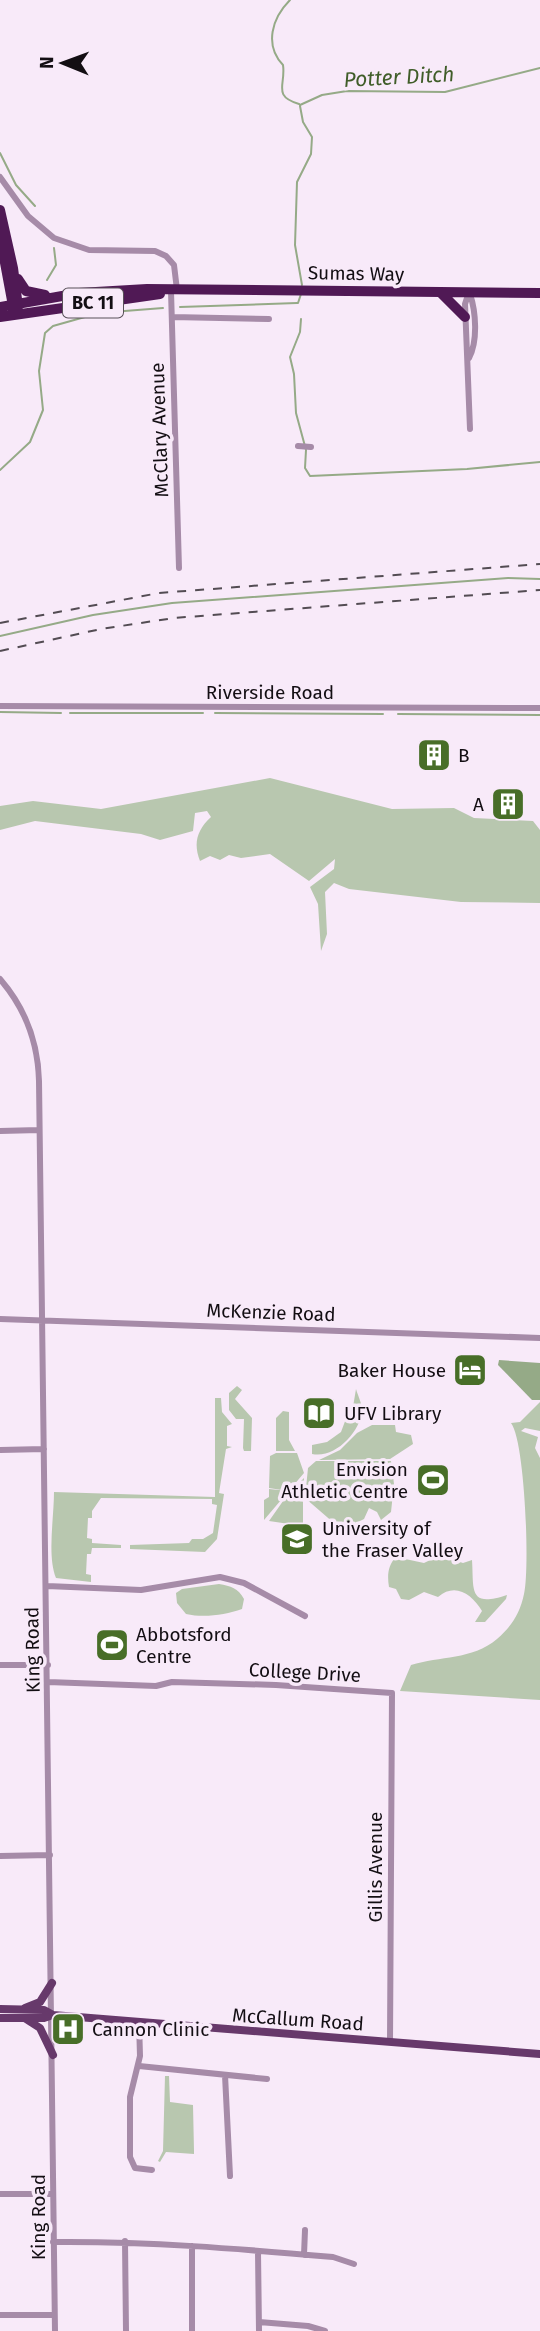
<svg xmlns="http://www.w3.org/2000/svg" width="540" height="2331" font-family="'Fira Sans',sans-serif">
<style>
.green{fill:#b8c7af}
.water{fill:#95aa87}
.lines{fill:none;stroke-linecap:round;stroke-linejoin:round}
.stream{stroke:#95aa87;stroke-width:2}
.minor{stroke:#a68ba8;stroke-width:6}
.major{stroke:#67396b;stroke-width:8}
.highway{stroke:#501955;stroke-width:10}
.rail{stroke:#534c53;stroke-width:2;stroke-dasharray:9 9;stroke-linecap:butt}
.labels{text-anchor:middle;stroke-width:7;stroke-linejoin:round;paint-order:stroke}
.shield{fill:#f8eaf9;stroke:#585058;stroke-width:2}
.shield-label{font-size:18px;font-weight:bold;fill:#130e13}
.street-label{font-size:19px;fill:#130e13;stroke:#f8eaf9}
.poi-label{font-size:19px;fill:#130e13;stroke:#f8eaf9;text-anchor:start}
.water-label{font-size:21px;font-style:italic;fill:#405d29;stroke:#f8eaf9}
</style>
<rect width="100%" height="100%" fill="#f8eaf9"/>
<path class="green" d="M270,778L392,809L454,808L474,818L533,821L540,830V903L461,902L349,889L334,883L325,892L327,934L321,951L318,904L310,887L334,869L335,859L309,881L270,854L241,858L229,855L220,860L210,856L200,861C193,843 197,830 211,817L207,811L195,813L193,831L160,840L141,834L35,821L0,830V806L33,801L101,809Z
M237,1386L242,1390L235,1399L252,1418L251,1451H244L243,1448L244,1419H236L229,1410V1393Z
M356,1389C358,1396 362,1403 362,1411C360,1432 335,1459 312,1454V1445L327,1442L341,1432L350,1408L353,1407Z
M215,1398H221L222,1412L232,1424L227,1426V1446L232,1447L226,1449L219,1493L224,1494L217,1539L205,1552L130,1549V1545L189,1543L192,1539H203L213,1533L217,1505L212,1504V1499L101,1498L92,1511V1518H88L87,1538L92,1539V1543L121,1545V1548H92L91,1554H87L86,1574L91,1575V1582L56,1578C47,1556 54,1518 54,1492L215,1497Z
M540,1402V1431L525,1428L521,1431L538,1437L535,1448L540,1458V1700L400,1691L411,1665C440,1656 472,1660 497,1639C512,1626 520,1613 524,1594C530,1569 525,1441 511,1423L520,1422Z
M283,1411L289,1412V1440L295,1451H276V1418Z
M372,1425H395L396,1432L411,1435L413,1444L390,1459L319,1460L340,1450L357,1433Z
M276,1453H297L304,1473L264,1520V1500L269,1497V1489L288,1491L269,1488L270,1456Z
M316,1461H391L394,1484L391,1512L381,1520L377,1512L369,1508L364,1519L342,1530L305,1498L308,1468Z
M304,1478L303,1496H300L303,1502V1526L269,1521L288,1494H297L292,1490Z
M396,1557L424,1563C436,1556 450,1558 463,1563L472,1560C474,1590 468,1608 507,1595L506,1599L485,1622H475L482,1611C472,1594 455,1582 438,1597L424,1592L409,1600L401,1599L396,1589L389,1587C387,1575 388,1565 396,1557Z
M219,1584C231,1586 238,1588 244,1599L242,1609C225,1615 204,1618 186,1614L177,1603L176,1593L182,1589Z
M165,2076H169L170,2102L193,2105L194,2151V2154L166,2152L160,2162L158,2161L163,2151Z"/>
<path class="water" d="M499,1360L540,1363V1400H532L498,1365Z"/>
<g class="lines">
<path class="stream" d="M290,0C272,18 264,45 283,65C286,85 272,96 299,104
M300,105L322,95L347,91L445,92L540,68
M300,106L303,122L312,137L311,154L297,182L295,245L302,285
M0,153L16,185L35,206
M47,280L56,265L54,248
M298,303L301,294
M180,307L297,303
M301,319L300,332L290,357L294,374L296,413L306,450L305,468L310,476L467,469L540,462
M0,470L30,442L43,410L39,371L45,333L53,326L99,313L163,308
M0,636L93,615L172,603L508,578L540,579
M0,712L61,713
M70,713H203
M215,713L383,714
M398,714L540,715"/>
<path class="minor" d="M0,177L28,216L54,238L89,250L155,251L166,256L174,265L177,290
M171,291L179,568
M469,292L465,304L470,429
M172,317L269,319
M469,358C478,341 476,312 470,294
M298,446L311,447
M0,706L540,708
M0,979C26,1009 38,1042 39,1081L55,2331
M0,1131L39,1130
M0,1319L540,1338
M0,1450L44,1449
M47,1586L141,1590L220,1577L244,1583L305,1616
M0,1665H48
M48,1682L156,1686L172,1682L276,1685L392,1693L390,2042
M0,1856L50,1855
M139,2022L140,2056L130,2097V2157L135,2168L152,2170
M139,2066L267,2079
M225,2075L230,2176
M0,2194H53
M125,2241L126,2331
M53,2242C147,2241 240,2249 333,2257L354,2264
M192,2246V2331
M258,2252L259,2331
M304,2255L305,2230
M0,2315H54
M259,2322L308,2326L325,2331"/>
<path class="major" d="M25,2008L40,2002L52,1983
M0,2009L44,2010L53,2015L540,2054
M0,2018H44L53,2015
M26,2019L40,2028L53,2055"/>
<path class="highway" d="M0,210L13,268L18,307
M0,236L14,311
M18,279L26,291L45,295
M440,292L465,317
M0,307L79,293L147,289L540,293
M0,317L160,294"/>
<path class="rail" d="M0,623L159,593L540,564
M0,651L101,629L174,618L540,590"/>
</g>
<defs>
<g id="building-square" transform="scale(1.75)"><rect x="-9" y="-9" width="18" height="18" rx="4" fill="#486e28" stroke="#f8eaf9"/><path d="M-4-6H4V6H1V3H-1V6H-4ZM-2.5-4.3h1.7v1.8h-1.7ZM.8-4.3h1.7v1.8H.8ZM-2.5-1h1.7V.8h-1.7ZM.8-1h1.7V.8H.8Z" fill="#fff"/></g>
<g id="hotel-square" transform="scale(1.75)"><rect x="-9" y="-9" width="18" height="18" rx="4" fill="#486e28" stroke="#f8eaf9"/><path d="M-6-4.5h1.5V1H6V5H4.5V3h-9V5H-6ZM-4 0a1.8 1.8 0 1 1 3.6 0ZM.5 0V-2.5h3Q6-2.5 6 0Z" fill="#fff"/></g>
<g id="library-square" transform="scale(1.75)"><rect x="-9" y="-9" width="18" height="18" rx="4" fill="#486e28" stroke="#f8eaf9"/><path d="M-6-4Q-3-5.5-.7-3.5V5Q-3 3-6 4ZM6-4Q3-5.5 .7-3.5V5Q3 3 6 4Z" fill="#fff"/></g>
<g id="stadium-square" transform="scale(1.75)"><rect x="-9" y="-9" width="18" height="18" rx="4" fill="#486e28" stroke="#f8eaf9"/><path d="M0-5a6.5 5 0 1 0 0 10a6.5 5 0 1 0 0-10ZM-3.5-1.8h7v3.6h-7Z" fill="#fff"/></g>
<g id="university-square" transform="scale(1.75)"><rect x="-9" y="-9" width="18" height="18" rx="4" fill="#486e28" stroke="#f8eaf9"/><path d="M0-5L7-2L0 1L-7-2ZM-4 1L0 2.5L4 1V4Q0 6-4 4Z" fill="#fff"/></g>
<g id="hospital-square" transform="scale(1.75)"><rect x="-9" y="-9" width="18" height="18" rx="4" fill="#486e28" stroke="#f8eaf9"/><path d="M-5-5h3v3.5h4V-5h3V5h-3V1.5h-4V5h-3Z" fill="#fff"/></g>
</defs>
<g fill-rule="evenodd">
<use href="#building-square" x="434" y="755"/>
<use href="#building-square" x="508" y="804"/>
<use href="#hotel-square" x="470" y="1370"/>
<use href="#library-square" x="319" y="1413"/>
<use href="#stadium-square" x="433" y="1480"/>
<use href="#university-square" x="297" y="1539"/>
<use href="#stadium-square" x="112" y="1645"/>
<use href="#hospital-square" x="68" y="2029"/>
</g>
<g class="labels">
<rect class="shield" x="63" y="288.5" width="60" height="29" rx="5"/>
<g class="shield-label">
<text x="93" y="309">BC 11</text>
</g>
<g class="street-label">
<text transform="translate(356 273) rotate(1)" y="7">Sumas Way</text>
<text transform="translate(159 430) rotate(-92)" y="7">McClary Avenue</text>
<text x="270" y="699">Riverside Road</text>
<text transform="translate(271 1312) rotate(2)" y="7">McKenzie Road</text>
<text transform="translate(32 1650) rotate(-91)" y="7">King Road</text>
<text transform="translate(305 1672) rotate(3)" y="7">College Drive</text>
<text transform="translate(375 1867) rotate(-90)" y="7">Gillis Avenue</text>
<text transform="translate(298 2019) rotate(4)" y="7">McCallum Road</text>
<text transform="translate(38 2217) rotate(-90)" y="7">King Road</text>
</g>
<g class="poi-label">
<text x="458" y="762">B</text>
<text x="484" y="811" text-anchor="end">A</text>
<text x="446" y="1377" text-anchor="end">Baker House</text>
<text x="344" y="1420">UFV Library</text>
<text x="408" y="1476" text-anchor="end">Envision<tspan x="408" dy="22">Athletic Centre</tspan></text>
<text x="322" y="1535">University of<tspan x="322" dy="22">the Fraser Valley</tspan></text>
<text x="136" y="1641">Abbotsford<tspan x="136" dy="22">Centre</tspan></text>
<text x="92" y="2036">Cannon Clinic</text>
</g>
<g class="water-label">
<text transform="translate(399 77) rotate(-3)" y="7">Potter Ditch</text>
</g>
</g>
<g transform="translate(63 63) rotate(271)" stroke="#f8eaf9" stroke-width="5" paint-order="stroke">
<path d="M0-5L12 26L0 18L-12 26Z" fill="#130e13"/>
<text y="-10" font-size="19" font-weight="bold" text-anchor="middle" fill="#130e13">N</text>
</g>
</svg>
